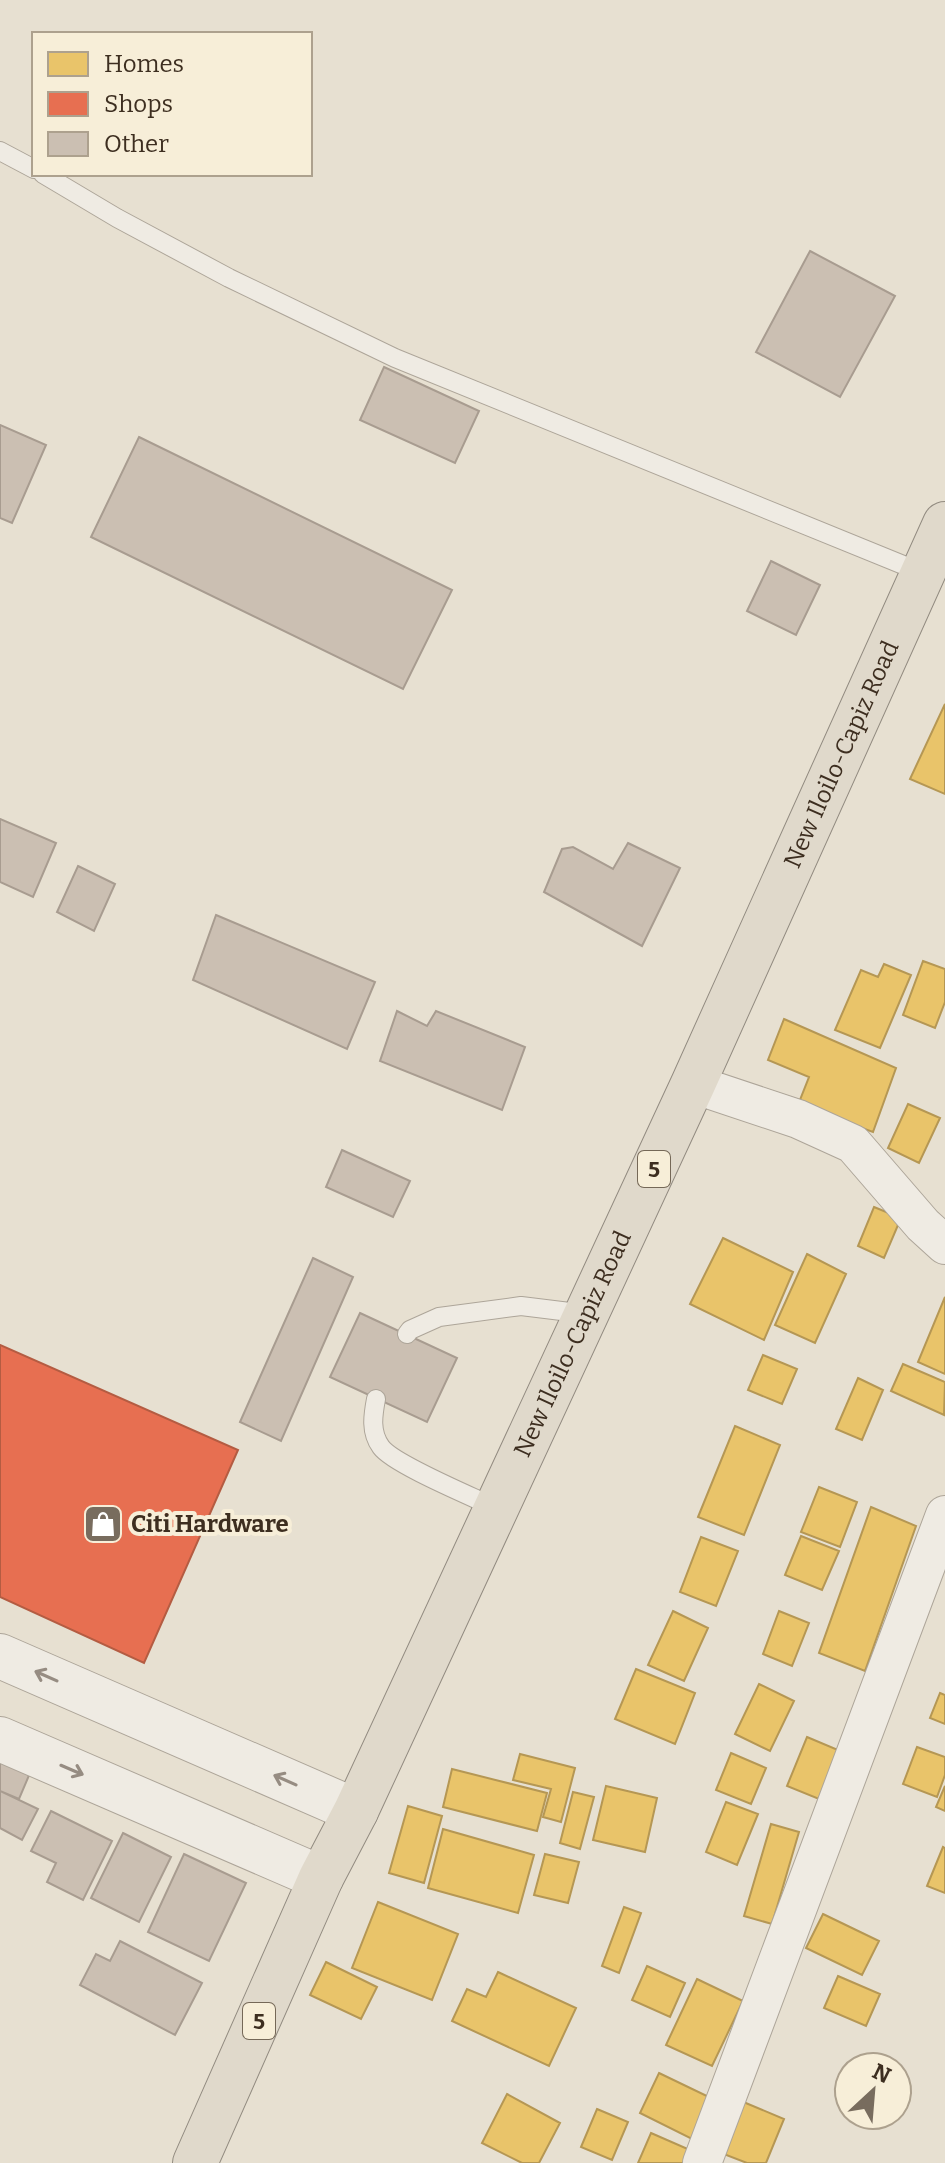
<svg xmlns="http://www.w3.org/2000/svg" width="945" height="2163" font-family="Bitter,serif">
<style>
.homes{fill:#e9c46a;stroke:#b59754;stroke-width:2}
.shops{fill:#e76f51;stroke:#b45c42;stroke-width:2}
.building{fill:#cbbfb2;stroke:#a89c90;stroke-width:2}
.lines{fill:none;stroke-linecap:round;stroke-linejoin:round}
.service-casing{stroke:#ada599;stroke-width:20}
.minor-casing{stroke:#ada599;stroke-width:40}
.tertiary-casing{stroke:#ada599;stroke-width:46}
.trunk-casing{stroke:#928b80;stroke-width:46}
.service{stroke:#efebe3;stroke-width:18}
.minor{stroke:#efebe3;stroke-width:38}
.tertiary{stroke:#efebe3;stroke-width:44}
.trunk{stroke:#e0d9cb;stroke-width:44}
.oneway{stroke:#968c82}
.labels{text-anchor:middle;stroke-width:8;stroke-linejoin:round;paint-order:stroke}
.shield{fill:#f7eed8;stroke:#756857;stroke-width:2}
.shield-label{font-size:22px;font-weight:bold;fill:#3d2e20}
.street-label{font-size:24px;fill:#3d2e20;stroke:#f7eed8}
.poi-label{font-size:24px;font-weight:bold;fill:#3d2e20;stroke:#f7eed8;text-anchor:start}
</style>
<rect width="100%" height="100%" fill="#e7e0d1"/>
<path class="homes" d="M945,704V794L910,779Z
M923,961L945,969V1002L935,1028L903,1015Z
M884,964L911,975L880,1048L835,1030L861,970L878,977Z
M784,1019L896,1068L873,1132L798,1105L809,1077L768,1060Z
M908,1104L940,1118L919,1163L888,1148Z
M874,1207L901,1218L884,1258L858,1246Z
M723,1238L793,1272L764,1340L690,1304Z
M807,1254L846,1274L815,1343L775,1325Z
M945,1297V1374L918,1362Z
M763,1355L797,1369L782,1404L748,1390Z
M903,1364L945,1382L944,1415L891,1391Z
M858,1378L883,1390L862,1440L836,1429Z
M735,1426L780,1445L744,1535L698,1517Z
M819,1487L857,1502L840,1547L801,1532Z
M871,1507L916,1526L865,1671L819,1653Z
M801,1536L839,1551L822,1590L785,1575Z
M701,1537L738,1551L716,1606L680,1592Z
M673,1611L708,1628L684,1681L648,1665Z
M779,1611L809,1623L792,1666L763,1654Z
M636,1669L695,1693L675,1744L615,1719Z
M759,1684L794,1701L770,1751L735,1734Z
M940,1693L945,1695V1724L930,1718Z
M807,1737L838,1750L819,1799L787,1786Z
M917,1747L945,1757V1775L937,1797L903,1784Z
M731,1753L766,1768L751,1804L716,1790Z
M520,1754L575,1768L561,1822L543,1817L551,1789L513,1780Z
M452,1769L547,1793L537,1831L443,1807Z
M606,1786L657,1798L645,1852L593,1840Z
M945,1786V1811L936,1807Z
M573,1792L594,1797L580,1849L560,1843Z
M726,1802L758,1814L737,1865L706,1852Z
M408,1806L442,1816L424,1883L389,1873Z
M771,1824L799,1832L772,1924L744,1916Z
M443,1829L534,1855L518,1913L428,1888Z
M943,1847L945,1848V1893L927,1886Z
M545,1854L579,1862L568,1903L534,1895Z
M378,1902L458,1934L432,2000L352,1968Z
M624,1907L641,1913L619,1973L602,1966Z
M823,1914L879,1941L862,1975L806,1948Z
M326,1962L377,1987L361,2019L310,1995Z
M647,1966L685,1983L670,2017L632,2000Z
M498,1972L576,2008L549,2066L452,2021L467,1989L486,1997Z
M838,1976L880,1994L866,2026L824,2008Z
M697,1979L743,2001L712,2066L666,2045Z
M659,2073L711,2098L692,2139L640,2113Z
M507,2094L560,2123L539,2163H522L482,2143Z
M741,2101L784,2119L766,2163H747L721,2153Z
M597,2109L628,2122L612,2160L581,2147Z
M651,2133L690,2150L684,2163H638Z"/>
<path class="shops" d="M0,1345L238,1450L144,1663L0,1597Z"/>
<path class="building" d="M810,251L895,296L840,397L756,352Z
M384,367L479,411L455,463L360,420Z
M0,425L46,445L12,523L0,518Z
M139,437L452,590L403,689L91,537Z
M771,561L820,585L796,635L747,611Z
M0,819L56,843L33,897L0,882Z
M628,843L680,868L642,946L544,892L562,849L573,847L613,869Z
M78,866L115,884L94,931L57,912Z
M216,915L375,982L347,1049L193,980Z
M397,1011L427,1026L436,1011L525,1047L502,1110L380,1061Z
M342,1150L410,1181L393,1217L326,1187Z
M313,1258L353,1277L281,1441L240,1422Z
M360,1313L457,1358L427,1422L330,1377Z
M0,1761L30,1773L19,1799L0,1791Z
M0,1791L38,1809L22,1840L0,1828Z
M51,1811L112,1841L83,1900L47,1882L56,1863L31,1851Z
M123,1833L171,1857L139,1922L91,1898Z
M184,1854L246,1883L209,1961L148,1932Z
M120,1941L202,1983L175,2035L80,1985L96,1954L110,1961Z"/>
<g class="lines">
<g class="service-casing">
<path id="service" d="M0,151L34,169
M43,174L117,218L229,278L395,358L923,573
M407,1334L410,1330L439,1317L521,1306L586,1314
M376,1399C373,1415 370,1432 381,1447C393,1464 473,1497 496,1508"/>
</g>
<g class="minor-casing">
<path id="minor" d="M693,1084L798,1119L853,1144L923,1225L945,1245
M702,2163L945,1515"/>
</g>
<g class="tertiary-casing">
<path id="tertiary" d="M0,1656L356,1811
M0,1739L321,1878"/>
</g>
<g class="trunk-casing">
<g id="trunk">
<path id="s1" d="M195,2163L321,1878L356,1811L693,1084L945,524"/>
</g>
</g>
<use href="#service" class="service"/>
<use href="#minor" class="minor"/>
<use href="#tertiary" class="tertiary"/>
<use href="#trunk" class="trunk"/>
</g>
<defs><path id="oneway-shaft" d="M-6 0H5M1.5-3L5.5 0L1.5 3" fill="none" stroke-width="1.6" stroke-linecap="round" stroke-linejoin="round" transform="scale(2)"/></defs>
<g class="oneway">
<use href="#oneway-shaft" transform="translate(46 1676) rotate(-156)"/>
<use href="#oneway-shaft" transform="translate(72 1770) rotate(23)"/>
<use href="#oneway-shaft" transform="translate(285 1780) rotate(-156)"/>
</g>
<defs>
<g id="shop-square" transform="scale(2)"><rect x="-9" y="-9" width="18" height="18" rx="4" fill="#786c5e" stroke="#f7eed8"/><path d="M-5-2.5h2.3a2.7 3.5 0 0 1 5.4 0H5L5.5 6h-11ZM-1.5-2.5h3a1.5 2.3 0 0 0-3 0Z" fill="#fff"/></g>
</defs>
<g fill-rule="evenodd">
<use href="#shop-square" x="103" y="1524"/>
</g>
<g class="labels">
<g class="shield">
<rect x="638" y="1151" width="32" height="36" rx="6"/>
<rect x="243" y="2003" width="32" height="36" rx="6"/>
</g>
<g class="shield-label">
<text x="654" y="1177">5</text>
<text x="259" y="2029">5</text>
</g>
<g class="street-label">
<text dy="8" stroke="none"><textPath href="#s1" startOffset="1550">New Iloilo-Capiz Road</textPath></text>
<text dy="8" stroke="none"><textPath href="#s1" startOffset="902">New Iloilo-Capiz Road</textPath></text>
</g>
<g class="poi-label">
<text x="131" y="1532">Citi Hardware</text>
</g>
</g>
<rect x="32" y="32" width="280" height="144" fill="#f7eed8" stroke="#ada18e" stroke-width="2"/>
<rect x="48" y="52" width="40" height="24" fill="#e9c46a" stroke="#ada18e" stroke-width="2"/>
<text x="104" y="72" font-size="24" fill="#3d2e20">Homes</text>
<rect x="48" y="92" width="40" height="24" fill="#e76f51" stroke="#ada18e" stroke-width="2"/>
<text x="104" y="112" font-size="24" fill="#3d2e20">Shops</text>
<rect x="48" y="132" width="40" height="24" fill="#cbbfb2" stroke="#ada18e" stroke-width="2"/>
<text x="104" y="152" font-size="24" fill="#3d2e20">Other</text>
<g transform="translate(873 2091) rotate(26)"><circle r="38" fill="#f7eed8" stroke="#ada18e" stroke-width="2"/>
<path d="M0-6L14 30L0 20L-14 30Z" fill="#786c5e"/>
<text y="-12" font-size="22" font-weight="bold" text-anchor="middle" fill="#3d2e20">N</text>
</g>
</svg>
